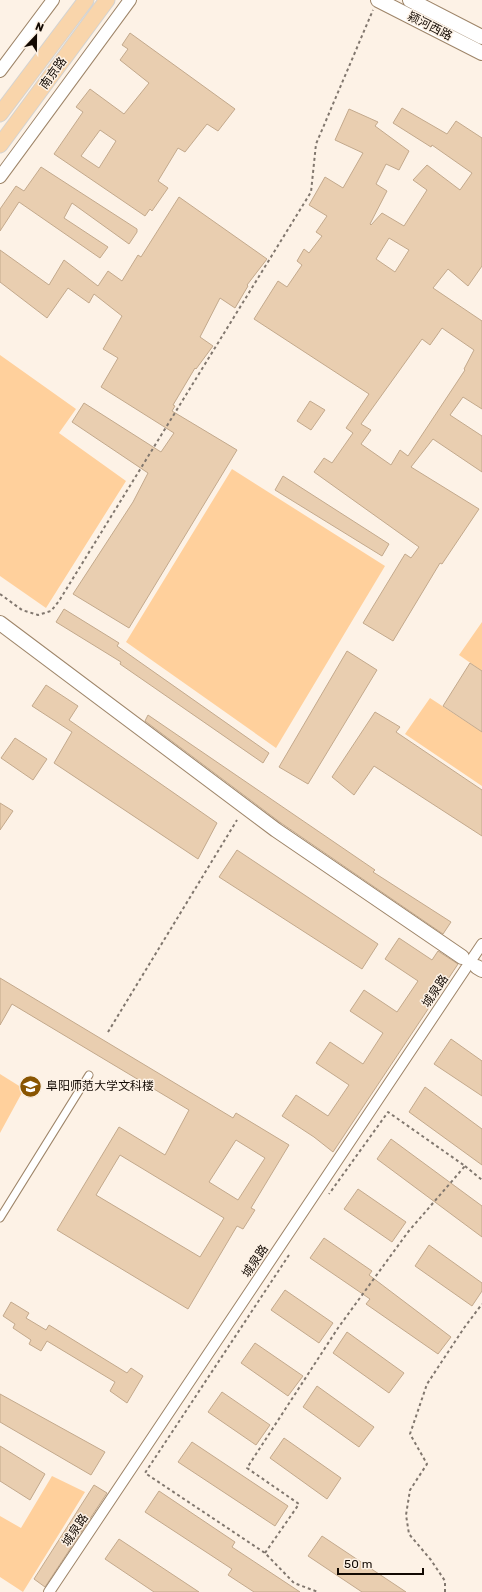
<svg xmlns="http://www.w3.org/2000/svg" width="482" height="1592" viewBox="0 0 482 1592" font-family="Rubik,'Noto Sans SC',sans-serif">
  <style>
    .green { fill: #ffd09c }
    .building { fill: #e9ceb0; stroke: #c3a98c; fill-rule: evenodd }
    .lines { fill: none; stroke-linecap: round; stroke-linejoin: round }
    .pedestrian-casing { stroke: #9e8569; stroke-width: 9 }
    .minor-casing { stroke: #9e8569; stroke-width: 12 }
    .tertiary-casing { stroke: #9e8569; stroke-width: 14 }
    .secondary-casing { stroke: #9e8569; stroke-width: 16 }
    .primary-casing { stroke: #d4d3d1; stroke-width: 17 }
    .path { stroke: #81776e; stroke-width: 2; stroke-dasharray: 3 3; stroke-linecap: butt }
    .pedestrian { stroke: #fff; stroke-width: 7 }
    .minor { stroke: #fff; stroke-width: 10 }
    .tertiary { stroke: #fff; stroke-width: 12 }
    .secondary { stroke: #fff; stroke-width: 14 }
    .primary { stroke: #f9d5ab; stroke-width: 15 }
    .labels { text-anchor: middle; dominant-baseline: central; stroke-width: 3; stroke-linejoin: round; paint-order: stroke }
    .street-label { font-size: 12px; fill: #120902; stroke: #fdf2e6 }
    .poi-label { font-size: 12px; fill: #120902; stroke: #fdf2e6; text-anchor: start }
  </style>
  <rect width="100%" height="100%" fill="#fdf2e6"/>
  <!-- green -->
  <path class="green" d="M 0,355 L 76,409 L 59,433 L 126,481 L 46,608 L 0,576 Z
    M 232,469 L 385,566 L 276,748 L 126,642 Z
    M 482,622 L 482,671 L 459,655 Z
    M 430,698 L 482,732 L 482,786 L 405,734 Z
    M 0,1074 L 24,1089 L 0,1133 Z
    M 52,1476 L 85,1492 L 23,1592 L 0,1577 L 0,1516 L 21,1528 Z"/>
  <!-- building -->
  <path class="building" d="M 130,33 L 235,109 L 218,131 L 207,124 L 185,152 L 178,148 L 158,181 L 168,188 L 152,211 L 150,209 L 145,216 L 54,154 L 83,112 L 76,107 L 90,89 L 124,114 L 149,83 L 120,60 L 128,49 L 122,45 ZM 100,130 L 116,141 L 99,168 L 81,156 Z
    M 402,108 L 447,134 L 456,121 L 482,138 L 482,266 L 468,286 L 448,269 L 433,288 L 482,321 L 482,409 L 463,397 L 450,415 L 482,436 L 482,472 L 433,439 L 411,467 L 479,509 L 442,564 L 440,563 L 393,641 L 363,623 L 405,554 L 411,558 L 419,547 L 314,472 L 324,458 L 332,463 L 353,433 L 346,428 L 369,394 L 254,319 L 278,281 L 287,287 L 302,265 L 297,261 L 304,249 L 309,253 L 322,236 L 316,232 L 327,216 L 309,205 L 325,177 L 343,188 L 363,153 L 335,140 L 349,109 L 378,122 L 375,126 L 409,151 L 399,170 L 386,164 L 376,184 L 387,191 L 370,224 L 371,225 L 382,213 L 404,226 L 427,190 L 413,180 L 427,165 L 460,190 L 472,173 L 432,145 L 431,147 L 393,123 ZM 389,238 L 409,250 L 395,272 L 376,259 ZM 442,328 L 474,350 L 464,369 L 465,370 L 408,456 L 400,450 L 391,465 L 361,444 L 371,430 L 361,424 L 422,339 L 430,345 Z
    M 41,167 L 137,229 L 137,232 L 129,244 L 72,203 L 64,218 L 108,247 L 100,258 L 19,202 L 0,231 L 0,209 L 16,186 L 24,191 Z
    M 179,197 L 267,259 L 247,285 L 248,286 L 235,308 L 220,298 L 200,337 L 213,346 L 196,369 L 195,368 L 173,405 L 175,406 L 172,411 L 237,450 L 129,628 L 73,594 L 133,502 L 148,473 L 72,422 L 84,403 L 161,452 L 174,433 L 101,387 L 118,358 L 103,349 L 122,316 L 94,294 L 89,303 L 68,288 L 47,318 L 0,282 L 0,250 L 49,285 L 64,260 L 98,286 L 108,271 L 122,281 L 138,255 L 141,257 Z
    M 310,401 L 325,410 L 311,430 L 297,421 Z
    M 283,476 L 389,544 L 382,556 L 275,490 Z
    M 64,609 L 119,643 L 117,646 L 269,753 L 263,763 L 120,664 L 121,662 L 56,622 Z
    M 347,651 L 377,670 L 308,784 L 279,767 Z
    M 470,663 L 482,671 L 482,732 L 443,706 Z
    M 46,685 L 78,706 L 69,720 L 217,823 L 198,859 L 54,763 L 72,732 L 32,706 Z
    M 375,712 L 400,727 L 396,732 L 482,790 L 482,836 L 374,766 L 354,795 L 332,777 Z
    M 148,715 L 375,870 L 373,872 L 451,922 L 443,934 L 281,823 L 145,721 Z
    M 15,738 L 47,759 L 33,780 L 1,758 Z
    M 0,803 L 13,811 L 0,830 Z
    M 237,850 L 378,944 L 362,969 L 219,877 Z
    M 399,938 L 432,960 L 438,951 L 458,964 L 333,1152 L 314,1137 L 282,1116 L 296,1095 L 328,1116 L 349,1085 L 316,1063 L 330,1042 L 363,1064 L 383,1033 L 350,1011 L 364,990 L 397,1012 L 418,981 L 385,959 Z
    M 0,978 L 233,1118 L 236,1113 L 289,1145 L 251,1208 L 255,1210 L 243,1229 L 237,1226 L 188,1309 L 57,1230 L 119,1127 L 165,1155 L 189,1110 L 12,1004 L 0,1025 ZM 236,1140 L 265,1158 L 238,1200 L 209,1182 ZM 120,1155 L 224,1218 L 200,1257 L 96,1195 Z
    M 451,1039 L 482,1061 L 482,1096 L 434,1064 Z
    M 425,1087 L 482,1129 L 482,1165 L 409,1112 Z
    M 391,1139 L 482,1206 L 482,1237 L 377,1159 Z
    M 358,1189 L 406,1222 L 392,1242 L 344,1209 Z
    M 324,1238 L 372,1271 L 369,1275 L 451,1337 L 438,1354 L 366,1304 L 370,1299 L 310,1258 Z
    M 429,1245 L 482,1283 L 482,1291 L 472,1306 L 415,1266 Z
    M 285,1290 L 333,1323 L 319,1343 L 271,1310 Z
    M 11,1302 L 29,1313 L 26,1318 L 46,1330 L 49,1325 L 127,1373 L 131,1368 L 143,1376 L 127,1403 L 110,1391 L 115,1382 L 47,1341 L 41,1351 L 29,1344 L 31,1340 L 13,1328 L 15,1324 L 3,1316 Z
    M 347,1332 L 404,1373 L 389,1393 L 333,1353 Z
    M 255,1343 L 303,1376 L 288,1396 L 241,1363 Z
    M 317,1386 L 374,1427 L 359,1447 L 303,1407 Z
    M 222,1392 L 270,1425 L 256,1445 L 208,1412 Z
    M 0,1394 L 105,1452 L 91,1475 L 0,1422 Z
    M 284,1438 L 341,1478 L 327,1499 L 270,1458 Z
    M 192,1442 L 288,1506 L 275,1526 L 178,1462 Z
    M 0,1446 L 45,1474 L 30,1500 L 0,1481 Z
    M 94,1485 L 107,1493 L 45,1587 L 34,1579 Z
    M 159,1491 L 235,1542 L 232,1547 L 300,1592 L 254,1592 L 228,1575 L 232,1569 L 145,1512 Z
    M 322,1536 L 406,1592 L 362,1592 L 308,1556 Z
    M 119,1539 L 199,1592 L 154,1592 L 105,1559 Z"/>
  <g class="lines">
    <defs>
      <path id="pedestrian" d="M 0,1218 L 89,1075"/>
      <path id="minor" d="M 49,1592 L 482,944"/>
      <path id="tertiary" d="M 0,71 L 53,0
        M 0,177 L 130,0"/>
      <path id="secondary" d="M 378,0 L 482,53
        M 410,0 L 482,37
        M 0,623 L 276,830 L 462,957
        M 477,967 L 482,970"/>
      <path id="primary" d="M 0,114 L 86,0
        M 0,145 L 107,0"/>
    </defs>
    <!-- pedestrian casing -->
    <use href="#pedestrian" class="pedestrian-casing"/>
    <!-- minor casing -->
    <use href="#minor" class="minor-casing"/>
    <!-- tertiary casing -->
    <use href="#tertiary" class="tertiary-casing"/>
    <!-- secondary casing -->
    <use href="#secondary" class="secondary-casing"/>
    <!-- primary casing -->
    <use href="#primary" class="primary-casing"/>
    <!-- path -->
    <path class="path" d="M 0,594 L 22,610 L 38,615 L 51,611 L 59,601 L 311,192 L 316,144 L 373,10
      M 108,1032 L 237,820
      M 465,1166 L 482,1180
      M 289,1255 L 145,1473 L 265,1553 L 294,1583 L 318,1592
      M 265,1553 L 299,1504 L 247,1468 L 338,1328 L 408,1232 L 465,1166 L 388,1112 L 329,1194
      M 445,1592 L 445,1581 L 431,1560 L 409,1534 L 406,1515 L 410,1490 L 427,1464 L 410,1434 L 427,1384 L 464,1328 L 482,1304"/>
    <!-- pedestrian -->
    <use href="#pedestrian" class="pedestrian"/>
    <!-- minor -->
    <use href="#minor" class="minor"/>
    <!-- tertiary -->
    <use href="#tertiary" class="tertiary"/>
    <!-- secondary -->
    <use href="#secondary" class="secondary"/>
    <!-- primary -->
    <use href="#primary" class="primary"/>
  </g>
  <!-- icons -->
  <defs>
    <symbol id="university-disc" viewBox="-11 -11 22 22"><circle r="9.5" fill="#895501" stroke="#fdf2e6"/><path d="M0-5L7-2L0 1L-7-2ZM-4 1L0 2.5L4 1V4Q0 6-4 4Z" fill="#fff"/></symbol>
  </defs>
  <g fill-rule="evenodd">
    <use href="#university-disc" x="18" y="1074" width="25" height="25"/>
  </g>
  <g class="labels">
    <!-- street labels -->
    <g class="street-label">
      <text transform="translate(430 26) rotate(27)">颍河西路</text>
      <text transform="translate(53 73) rotate(-54)">南京路</text>
      <text transform="translate(435 991) rotate(-56)">城泉路</text>
      <text transform="translate(255 1261) rotate(-56)">城泉路</text>
      <text transform="translate(75 1530) rotate(-56)">城泉路</text>
    </g>
    <!-- poi labels -->
    <g class="poi-label">
      <text x="46" y="1086">阜阳师范大学文科楼</text>
    </g>
  </g>
  <!-- north arrow -->
  <g transform="translate(36 36) rotate(22)" stroke="#fdf2e6" stroke-width="3" paint-order="stroke">
  <path d="M0-3L7 15L0 10L-7 15Z" fill="#120902"/>
  <text y="-6" font-size="11" font-weight="bold" text-anchor="middle" fill="#120902">N</text>
  </g>
  <!-- scale -->
  <path d="M338 1568v6h85v-6" fill="none" stroke="#120902" stroke-width="2"/>
  <text x="344" y="1568" font-size="12" fill="#120902" stroke="#fdf2e6" stroke-width="3" paint-order="stroke">50 m</text>
</svg>
